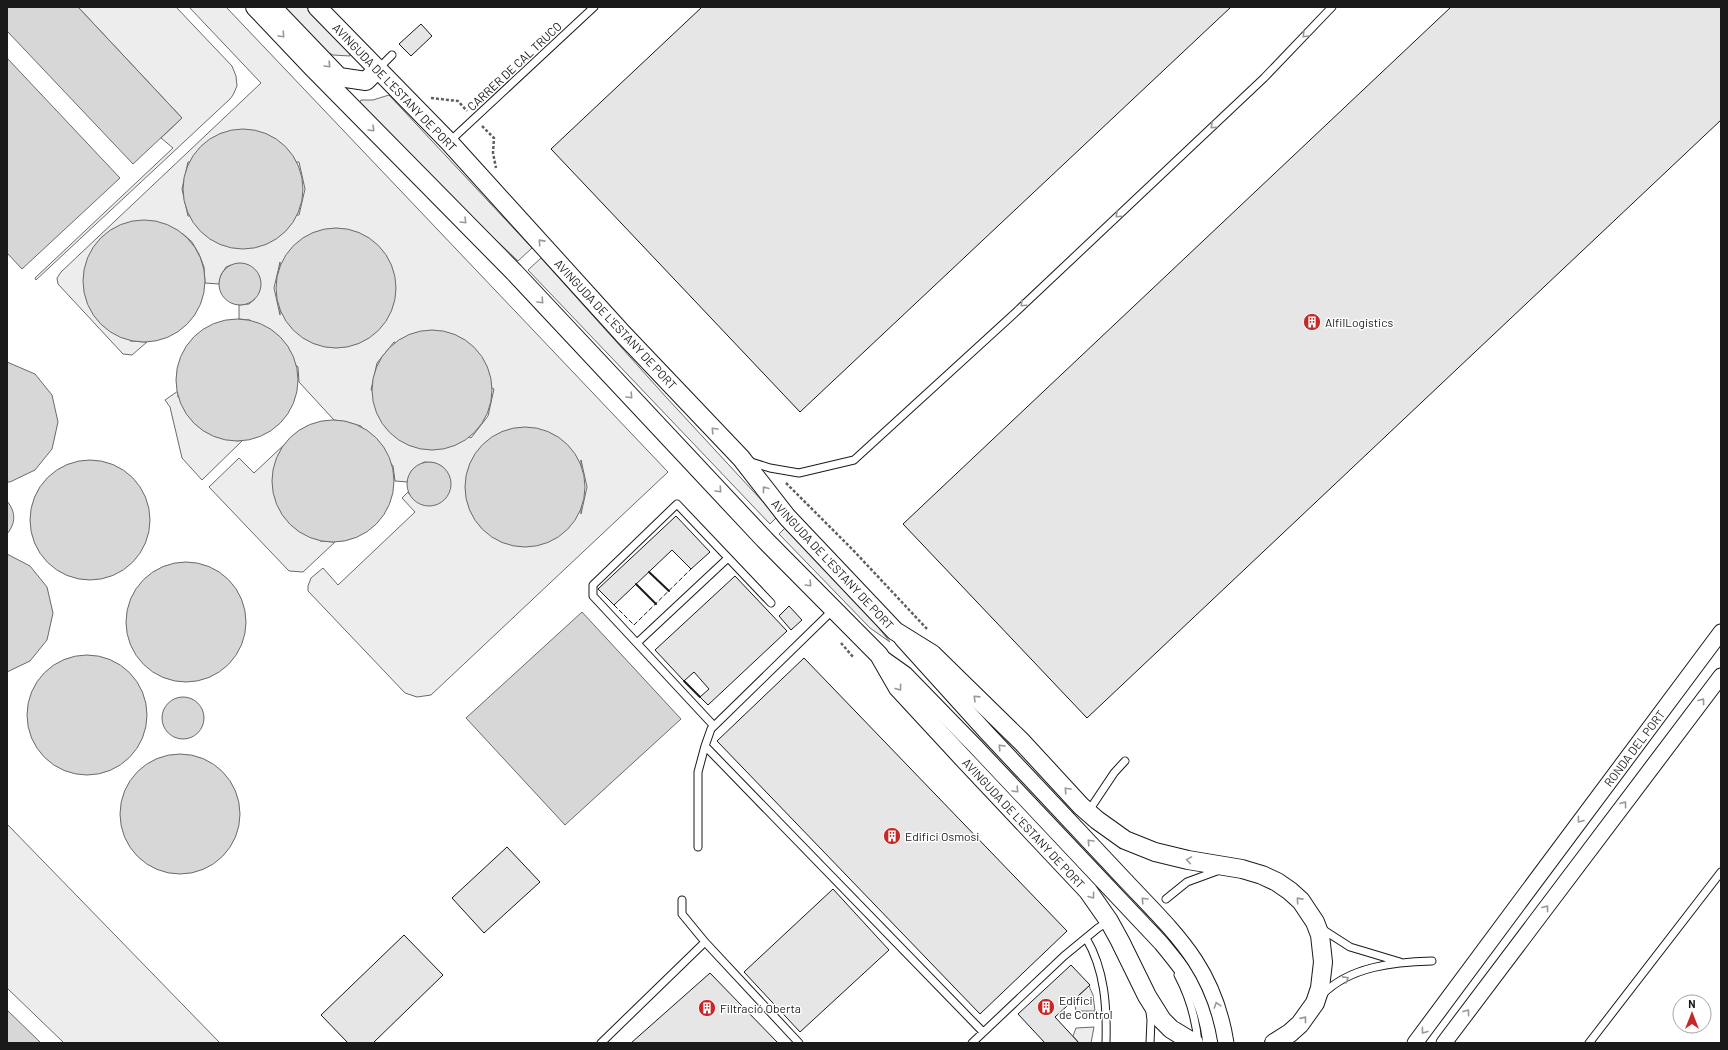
<svg xmlns="http://www.w3.org/2000/svg" width="1728" height="1050" viewBox="0 0 1728 1050" font-family="Barlow,sans-serif">
  <style>
    .built { fill: #ededed; stroke: #6a6a6a; fill-rule: evenodd }
    .water { fill: #d7d7d7; stroke: #6a6a6a }
    .building { fill: #e6e6e6; stroke: #1a1a1a }
    .lines { fill: none; stroke-linecap: round; stroke-linejoin: round }
    .service-casing { stroke: #1a1a1a; stroke-width: 9 }
    .minor-casing { stroke: #1a1a1a; stroke-width: 17 }
    .tertiary-casing { stroke: #1a1a1a; stroke-width: 20 }
    .path { stroke: #5f5f5f; stroke-width: 2.5; stroke-dasharray: 3 2; stroke-linecap: butt }
    .service { stroke: #fff; stroke-width: 7 }
    .minor { stroke: #fff; stroke-width: 15 }
    .tertiary { stroke: #fff; stroke-width: 18 }
    .minor-bridge-casing { stroke: #1a1a1a; stroke-width: 17; stroke-linecap: butt }
    .minor-bridge { stroke: #fff; stroke-width: 15 }
    .fence { stroke: #1a1a1a; stroke-width: 1; stroke-dasharray: 5 2; stroke-linecap: butt }
    .wall { stroke: #1a1a1a; stroke-width: 2 }
    .oneway { stroke: #989898 }
    .labels { text-anchor: middle; dominant-baseline: central; stroke-width: 3; stroke-linejoin: round; paint-order: stroke }
    .street-label { font-size: 12px; fill: #1a1a1a; stroke: #fff }
    .poi-label { font-size: 12px; fill: #1a1a1a; stroke: #fff; text-anchor: start }
  </style>
  <rect width="100%" height="100%" fill="#fff"/>
  <!-- built -->
  <path class="built" d="M 78,7 L 176,7 L 232,66 L 236,76 L 237,86 L 233,95 L 230,99 L 36,280 L 35,278 L 173,148 L 161,138 L 182,118 Z
    M 189,7 L 226,7 L 668,472 L 431,695 L 417,697 L 405,693 L 308,591 L 308,586 L 311,578 L 323,568 L 338,585 L 415,512 L 402,498 L 408,492 L 409,494 L 443,467 L 434,463 L 424,462 L 412,470 L 407,482 L 395,481 L 393,466 L 361,426 L 347,422 L 334,420 L 299,382 L 298,367 L 250,320 L 239,319 L 239,305 L 249,304 L 255,299 L 231,265 L 226,267 L 221,275 L 219,284 L 205,283 L 204,267 L 199,254 L 192,242 L 182,233 L 130,341 L 147,342 L 132,355 L 123,354 L 58,284 L 57,278 L 61,272 L 261,83 ZM 188,162 L 299,162 L 305,189 L 299,215 L 188,216 L 182,189 ZM 280,262 L 280,315 L 274,288 ZM 394,342 L 494,389 L 488,416 L 471,438 L 371,390 L 377,363 ZM 581,460 L 587,487 L 581,514 Z
    M 279,7 L 306,7 L 350,54 L 350,56 L 333,55 L 321,49 Z
    M 389,95 L 532,248 L 518,261 L 433,180 L 359,103 L 361,100 L 373,100 Z
    M 541,258 L 666,397 L 777,517 L 770,524 L 528,270 Z
    M 178,391 L 178,397 L 237,441 L 243,440 L 202,480 L 182,458 L 170,407 L 165,400 Z
    M 286,443 L 278,455 L 320,541 L 335,542 L 303,572 L 289,571 L 209,487 L 239,458 L 254,473 Z
    M 786,527 L 875,623 L 890,642 L 870,628 L 779,534 Z
    M 7,824 L 220,1043 L 64,1043 L 7,988 Z
    M 1089,986 L 1093,995 L 1095,1011 L 1076,1011 L 1074,1000 Z
    M 1094,1027 L 1091,1043 L 1079,1043 L 1073,1036 L 1076,1028 Z"/>
  <!-- water -->
  <path class="water" d="M 7,7 L 78,7 L 182,118 L 133,164 L 7,31 Z
    M 7,58 L 120,178 L 22,269 L 7,253 Z
    M183 189a60 60 0 1 1 120 0a60 60 0 1 1-120 0Z
    M83 281a61 61 0 1 1 122 0a61 61 0 1 1-122 0Z
    M276 288a60 60 0 1 1 120 0a60 60 0 1 1-120 0Z
    M219 284a21 21 0 1 1 42 0a21 21 0 1 1-42 0Z
    M176 380a61 61 0 1 1 122 0a61 61 0 1 1-122 0Z
    M372 390a60 60 0 1 1 120 0a60 60 0 1 1-120 0Z
    M 7,362 L 35,374 L 52,395 L 58,422 L 52,449 L 35,470 L 10,482 L 7,482 Z
    M272 481a61 61 0 1 1 122 0a61 61 0 1 1-122 0Z
    M465 487a60 60 0 1 1 120 0a60 60 0 1 1-120 0Z
    M30 520a60 60 0 1 1 120 0a60 60 0 1 1-120 0Z
    M407 484a22 22 0 1 1 44 0a22 22 0 1 1-44 0Z
    M 7,501 C 16,512 16,523 7,534 Z
    M 7,554 L 30,566 L 47,587 L 53,613 L 47,640 L 30,661 L 7,672 Z
    M126 622a60 60 0 1 1 120 0a60 60 0 1 1-120 0Z
    M 582,612 L 681,719 L 565,825 L 466,718 Z
    M27 715a60 60 0 1 1 120 0a60 60 0 1 1-120 0Z
    M162 718a21 21 0 1 1 42 0a21 21 0 1 1-42 0Z
    M120 814a60 60 0 1 1 120 0a60 60 0 1 1-120 0Z
    M 7,1010 L 41,1043 L 7,1043 Z"/>
  <!-- building -->
  <path class="building" d="M 702,7 L 1231,7 L 800,412 L 551,149 Z
    M 1451,7 L 1721,7 L 1721,120 L 1087,718 L 903,524 Z
    M 421,24 L 432,36 L 411,56 L 399,44 Z
    M 676,516 L 710,552 L 691,569 L 672,550 L 614,605 L 598,589 Z
    M 735,576 L 787,631 L 708,705 L 700,697 L 709,689 L 694,672 L 684,681 L 655,650 Z
    M 789,606 L 802,620 L 791,630 L 779,616 Z
    M 804,658 L 1067,931 L 980,1014 L 717,741 Z
    M 507,847 L 540,882 L 484,933 L 452,898 Z
    M 833,889 L 889,950 L 800,1032 L 744,972 Z
    M 404,935 L 443,975 L 373,1043 L 348,1043 L 321,1015 Z
    M 1071,965 L 1090,985 L 1055,1017 L 1079,1043 L 1045,1043 L 1018,1014 Z
    M 710,973 L 778,1043 L 631,1043 Z"/>
  <g class="lines">
    <defs>
      <path id="service" d="M 378,69 L 392,55
        M 449,142 L 594,7
        M 748,461 L 770,468 L 799,473 L 854,460 L 1016,312 L 1264,78 L 1332,7
        M 834,609 L 711,729 L 705,746 L 983,1032
        M 637,643 L 728,558
        M 714,726 L 593,596 L 593,585 L 677,504 L 771,603
        M 1088,812 L 1114,773 L 1125,761
        M 698,847 L 698,772 L 705,746
        M 1166,899 L 1187,882 L 1217,871
        M 682,900 L 682,914 L 705,942
        M 1322,929 L 1350,947 L 1400,962
        M 1086,938 C 1105,970 1107,1007 1106,1043
        M 1178,975 C 1189,996 1196,1019 1198,1043
        M 1322,995 C 1350,966 1395,962 1432,961
        M 601,1043 L 705,942 L 799,1043
        M 972,1043 L 1064,956 L 1098,928 L 1109,921
        M 1150,1043 L 1151,1020 L 1150,1012
        M 1589,1043 L 1721,872"/>
      <path id="minor" d="M 902,639 L 987,733 L 1126,881
        M 881,657 L 905,674 L 976,747 L 1161,943 C 1190,978 1205,996 1211,1043
        M 1415,1043 C 1517,906 1618,769 1721,632
        M 1444,1043 L 1721,676"/>
      <path id="tertiary" d="M 255,7 L 312,67 L 514,272 L 765,540 L 879,655 L 898,688 L 960,755 L 1088,891 L 1109,921 L 1120,941 L 1147,996 L 1162,1020 L 1171,1029 L 1194,1043
        M 272,7 L 339,77 L 366,81 L 378,69
        M 317,7 L 449,142 L 623,334 L 741,458 L 787,517 L 895,631 L 932,654 L 1022,742 L 1081,806 L 1097,820 L 1125,840 L 1155,852 L 1188,860 L 1242,869 L 1262,875 L 1277,882 L 1290,891 L 1301,901 L 1315,922 L 1320,935 L 1323,962 L 1320,988 L 1315,1003 L 1300,1024 L 1290,1033 L 1274,1043"/>
    </defs>
    <!-- service casing -->
    <use href="#service" class="service-casing"/>
    <!-- minor casing -->
    <use href="#minor" class="minor-casing"/>
    <!-- tertiary casing -->
    <use href="#tertiary" class="tertiary-casing"/>
    <!-- path -->
    <path class="path" d="M 431,98 L 458,101 L 467,111
      M 482,126 L 494,138 L 493,153 L 496,168
      M 786,483 L 853,550 L 928,630
      M 841,643 L 854,658"/>
    <!-- service -->
    <use href="#service" class="service"/>
    <!-- minor -->
    <use href="#minor" class="minor"/>
    <!-- tertiary -->
    <use href="#tertiary" class="tertiary"/>
    <defs>
      <path id="minor-bridge" d="M 1126,881 C 1176,934 1214,967 1226,1043"/>
    </defs>
    <!-- minor-bridge casing -->
    <use href="#minor-bridge" class="minor-bridge-casing"/>
    <!-- minor-bridge -->
    <use href="#minor-bridge" class="minor-bridge"/>
    <!-- fence -->
    <path class="fence" d="M 614,605 L 634,625 L 691,569"/>
    <!-- wall -->
    <path class="wall" d="M 649,572 L 669,591
      M 636,584 L 656,604
      M 684,681 L 700,697"/>
  </g>
  <!-- one-way arrows -->
  <defs><path id="oneway-chevron" d="M-2-3.5L2.5 0L-2 3.5" fill="none" stroke-width="1.6" stroke-linecap="round" stroke-linejoin="round"/></defs>
  <g class="oneway">
    <use href="#oneway-chevron" transform="translate(282 35) rotate(47)"/>
    <use href="#oneway-chevron" transform="translate(1305 35) rotate(134)"/>
    <use href="#oneway-chevron" transform="translate(328 65) rotate(46)"/>
    <use href="#oneway-chevron" transform="translate(1213 126) rotate(137)"/>
    <use href="#oneway-chevron" transform="translate(372 129) rotate(45)"/>
    <use href="#oneway-chevron" transform="translate(1118 215) rotate(137)"/>
    <use href="#oneway-chevron" transform="translate(464 221) rotate(45)"/>
    <use href="#oneway-chevron" transform="translate(541 242) rotate(-132)"/>
    <use href="#oneway-chevron" transform="translate(541 301) rotate(47)"/>
    <use href="#oneway-chevron" transform="translate(1023 304) rotate(137)"/>
    <use href="#oneway-chevron" transform="translate(630 396) rotate(47)"/>
    <use href="#oneway-chevron" transform="translate(714 430) rotate(-133)"/>
    <use href="#oneway-chevron" transform="translate(765 489) rotate(-128)"/>
    <use href="#oneway-chevron" transform="translate(719 490) rotate(47)"/>
    <use href="#oneway-chevron" transform="translate(809 584) rotate(45)"/>
    <use href="#oneway-chevron" transform="translate(899 688) rotate(53)"/>
    <use href="#oneway-chevron" transform="translate(976 698) rotate(-136)"/>
    <use href="#oneway-chevron" transform="translate(1702 701) rotate(-53)"/>
    <use href="#oneway-chevron" transform="translate(1001 747) rotate(-133)"/>
    <use href="#oneway-chevron" transform="translate(1016 790) rotate(47)"/>
    <use href="#oneway-chevron" transform="translate(1067 790) rotate(-133)"/>
    <use href="#oneway-chevron" transform="translate(1624 804) rotate(-53)"/>
    <use href="#oneway-chevron" transform="translate(1580 820) rotate(127)"/>
    <use href="#oneway-chevron" transform="translate(1090 842) rotate(-133)"/>
    <use href="#oneway-chevron" transform="translate(1189 860) rotate(-171)"/>
    <use href="#oneway-chevron" transform="translate(1092 896) rotate(53)"/>
    <use href="#oneway-chevron" transform="translate(1144 900) rotate(-133)"/>
    <use href="#oneway-chevron" transform="translate(1299 900) rotate(-132)"/>
    <use href="#oneway-chevron" transform="translate(1546 908) rotate(-53)"/>
    <use href="#oneway-chevron" transform="translate(1346 979) rotate(-29)"/>
    <use href="#oneway-chevron" transform="translate(1217 1005) rotate(-108)"/>
    <use href="#oneway-chevron" transform="translate(1467 1012) rotate(-53)"/>
    <use href="#oneway-chevron" transform="translate(1304 1019) rotate(-51)"/>
    <use href="#oneway-chevron" transform="translate(1424 1031) rotate(127)"/>
  </g>
  <!-- icons -->
  <defs>
    <symbol id="building-disc" viewBox="-11 -11 22 22"><circle r="9.5" fill="#c62828" stroke="#fff"/><path d="M-4-6H4V6H1V3H-1V6H-4ZM-2.5-4.3h1.7v1.8h-1.7ZM.8-4.3h1.7v1.8H.8ZM-2.5-1h1.7V.8h-1.7ZM.8-1h1.7V.8H.8Z" fill="#fff"/></symbol>
  </defs>
  <g fill-rule="evenodd">
    <use href="#building-disc" x="1302" y="312" width="20" height="20"/>
    <use href="#building-disc" x="882" y="826" width="20" height="20"/>
    <use href="#building-disc" x="1036" y="997" width="20" height="20"/>
    <use href="#building-disc" x="697" y="998" width="20" height="20"/>
  </g>
  <g class="labels">
    <!-- street labels -->
    <g class="street-label">
      <text transform="translate(514 66) rotate(-43)">CARRER DE CAL TRUCO</text>
      <text transform="translate(395 87) rotate(46)">AVINGUDA DE L'ESTANY DE PORT</text>
      <text transform="translate(616 324) rotate(47)">AVINGUDA DE L'ESTANY DE PORT</text>
      <text transform="translate(833 564) rotate(47)">AVINGUDA DE L'ESTANY DE PORT</text>
      <text transform="translate(1634 748) rotate(-53)">RONDA DEL PORT</text>
      <text transform="translate(1024 823) rotate(47)">AVINGUDA DE L'ESTANY DE PORT</text>
    </g>
    <!-- poi labels -->
    <g class="poi-label">
      <text x="1325" y="322">AlfilLogistics</text>
      <text x="905" y="836">Edifici Osmosi</text>
      <text x="1059" y="1000">Edifici<tspan x="1059" dy="14">de Control</tspan></text>
      <text x="720" y="1008">Filtració Oberta</text>
    </g>
  </g>
  <!-- border -->
  <rect width="1728" height="1050" fill="none" stroke="#1a1a1a" stroke-width="16"/>
  <!-- north arrow -->
  <g transform="translate(1692 1014)"><circle r="19" fill="#ffffff" stroke="#a3a3a3"/>
  <path d="M0-3L7 15L0 10L-7 15Z" fill="#c62828"/>
  <text y="-6" font-size="11" font-weight="bold" text-anchor="middle" fill="#1a1a1a">N</text>
  </g>
</svg>
